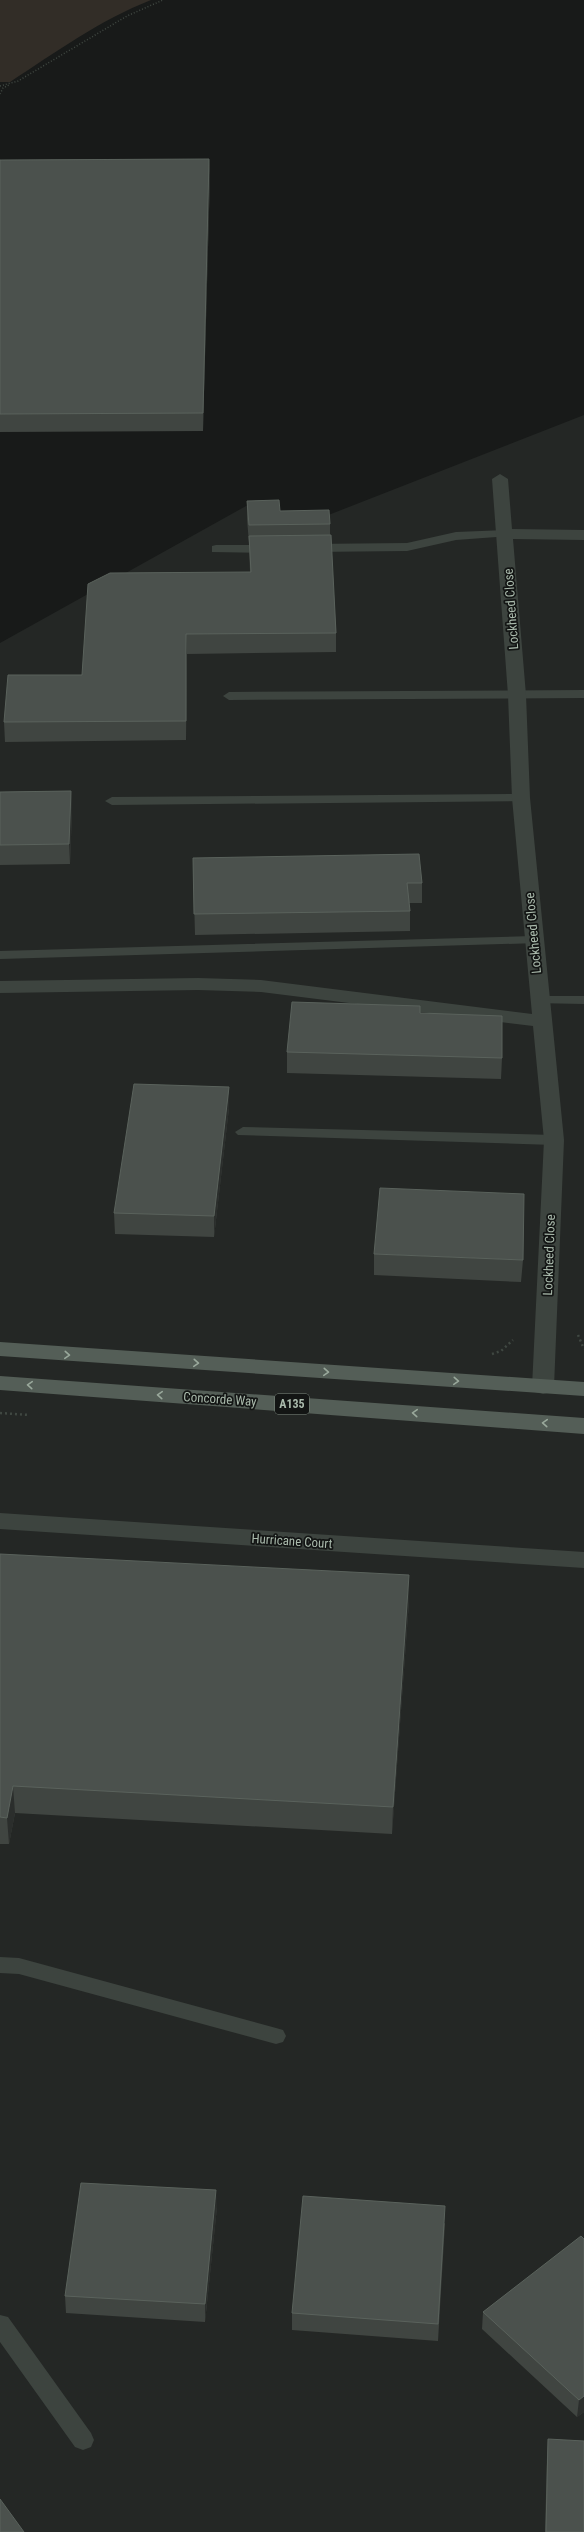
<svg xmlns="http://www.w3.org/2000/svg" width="584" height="2532" viewBox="0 0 584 2532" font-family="'Roboto Condensed',sans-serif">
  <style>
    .built { fill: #242725 }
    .green { fill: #322d27 }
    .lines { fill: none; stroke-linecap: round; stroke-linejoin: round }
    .path-far1 { stroke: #404842; stroke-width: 1.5; stroke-dasharray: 1 2; stroke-linecap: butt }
    .path { stroke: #404842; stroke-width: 2.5; stroke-dasharray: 2 3; stroke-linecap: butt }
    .service { fill: #3d443f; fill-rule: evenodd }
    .minor { fill: #3d443f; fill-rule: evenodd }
    .primary { fill: #545e57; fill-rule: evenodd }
    .wall { fill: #404541 }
    .shaded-wall { fill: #2b2e2c }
    .building { fill: #4b514d; stroke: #5a625c }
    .oneway { stroke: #99a89b }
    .labels { text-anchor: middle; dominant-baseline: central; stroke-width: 3.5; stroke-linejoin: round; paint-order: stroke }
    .shield { fill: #131514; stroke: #7d887e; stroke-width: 1 }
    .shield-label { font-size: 12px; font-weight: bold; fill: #aabaac }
    .street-label { font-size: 13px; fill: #aabaac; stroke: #131514 }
  </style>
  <rect width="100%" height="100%" fill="#181a19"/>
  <!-- built -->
  <path class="built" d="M 584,415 L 584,2532 L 0,2532 L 0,643 L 255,501 L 308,523 Z"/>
  <!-- green -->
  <path class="green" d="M 0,0 L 151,0 C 100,20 56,52 10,82 L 0,82 Z"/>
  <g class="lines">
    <!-- path-far1 -->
    <path class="path-far1" d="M 0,86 L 18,81 L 127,16 L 163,0
      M 0,94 L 3,88 L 9,85"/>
    <!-- path -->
    <path class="path" d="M 578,1335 L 584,1349
      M 492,1354 L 501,1351 L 513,1340
      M 0,1413 L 29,1415"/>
    <!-- service -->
    <path class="service" d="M 506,530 L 510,532 L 510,536 L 456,540 L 407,551 L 311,552 L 305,548 L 311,544 L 407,543 L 456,532 Z
      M 216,545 L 271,545 L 277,549 L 271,553 L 212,552 L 212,546 Z
      M 584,690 L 584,698 L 229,700 L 223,696 L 229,692 Z
      M 521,794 L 526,795 L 528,798 L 526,801 L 112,805 L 105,801 L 112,797 Z
      M 533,936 L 538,937 L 540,940 L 538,943 L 0,959 L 0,951 Z
      M 539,996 L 584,996 L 584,1004 L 534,1003 L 532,1000 Z
      M 243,1127 L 554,1135 L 562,1140 L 554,1145 L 238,1135 L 235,1132 Z
      M 0,1957 L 19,1958 L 276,2028 L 283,2030 L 286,2036 L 283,2042 L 276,2044 L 19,1974 L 0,1973 Z
      M 0,2315 L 8,2317 L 91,2433 L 94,2440 L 91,2447 L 83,2450 L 75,2447 L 0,2342 Z"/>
    <!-- minor -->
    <path class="minor" d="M 500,474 L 508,479 L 512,529 L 584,530 L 584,540 L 513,539 L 526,695 L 530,798 L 564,1140 L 554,1387 L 551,1392 L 543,1394 L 535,1392 L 532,1387 L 544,1140 L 533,1026 L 261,992 L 198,990 L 0,993 L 0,981 L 198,978 L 261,980 L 532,1014 L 512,798 L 508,695 L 492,479 Z
      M 0,1513 L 584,1552 L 584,1568 L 0,1529 Z"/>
    <!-- primary -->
    <path class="primary" d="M 0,1342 L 584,1382 L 584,1396 L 0,1356 Z
      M 0,1376 L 584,1418 L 584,1434 L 0,1390 Z"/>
  </g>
  <!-- wall -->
  <path class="wall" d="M 209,159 L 210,175 L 203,431 L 0,432 L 0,160 Z
    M 247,501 L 280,511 L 330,524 L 330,535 L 336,633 L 336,652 L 187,654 L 186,740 L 5,742 L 4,722 L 250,572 L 249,543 L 247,519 Z
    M 71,791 L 72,811 L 70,864 L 0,865 L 0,792 Z
    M 193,858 L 422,883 L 422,903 L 409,903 L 410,911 L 410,931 L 195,935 Z
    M 420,1013 L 502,1058 L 501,1079 L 287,1073 L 287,1052 Z
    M 229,1087 L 229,1108 L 214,1237 L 115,1234 L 114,1213 Z
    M 374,1254 L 523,1260 L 521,1282 L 374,1275 Z
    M 0,1554 L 409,1601 L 392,1834 L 15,1813 L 9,1844 L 0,1844 Z
    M 217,2207 L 205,2322 L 66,2313 L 65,2296 Z
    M 445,2223 L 438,2341 L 292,2330 L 292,2313 Z
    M 584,2239 L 584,2412 L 577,2417 L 482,2329 L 483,2312 Z
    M 548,2439 L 584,2532 L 545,2532 L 547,2456 Z"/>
  <!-- shaded-wall -->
  <path class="shaded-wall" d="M 209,159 L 210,175 L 203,431 L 203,413 Z
    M 186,634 L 187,654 L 186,740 Z
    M 71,791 L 72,811 L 70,864 L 69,844 Z
    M 229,1087 L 229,1108 L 214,1237 L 214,1216 Z
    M 409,1575 L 409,1601 L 392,1834 L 393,1807 Z
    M 13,1786 L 15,1813 L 9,1844 L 7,1818 Z
    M 216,2190 L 217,2207 L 205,2322 L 205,2304 Z
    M 584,2396 L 584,2412 L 577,2417 L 579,2400 Z"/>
  <!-- building -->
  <path class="building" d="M 209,159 L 203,413 L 0,414 L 0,160 Z
    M 279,500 L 280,511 L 329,510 L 330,524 L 249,525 L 247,501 Z
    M 331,535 L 336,633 L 186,634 L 186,721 L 4,722 L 8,675 L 82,675 L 88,584 L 110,573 L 251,572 L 249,536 Z
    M 71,791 L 69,844 L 0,845 L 0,792 Z
    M 419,854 L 422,883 L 407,883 L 410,911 L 194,914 L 193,858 Z
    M 292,1002 L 420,1006 L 420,1013 L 502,1016 L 502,1058 L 287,1052 Z
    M 134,1084 L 229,1087 L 214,1216 L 114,1213 Z
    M 380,1188 L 524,1194 L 523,1260 L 374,1254 Z
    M 0,1554 L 409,1575 L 393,1807 L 13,1786 L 7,1818 L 0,1817 Z
    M 81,2183 L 216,2190 L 205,2304 L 65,2296 Z
    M 303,2196 L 445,2206 L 438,2324 L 292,2313 Z
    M 581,2236 L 584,2239 L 584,2396 L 579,2400 L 483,2312 Z
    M 548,2439 L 584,2441 L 584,2532 L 546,2532 Z
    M 0,2499 L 24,2532 L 0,2532 Z"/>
  <!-- one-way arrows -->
  <defs><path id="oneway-chevron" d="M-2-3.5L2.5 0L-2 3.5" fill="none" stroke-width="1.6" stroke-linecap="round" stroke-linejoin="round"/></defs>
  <g class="oneway">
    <use href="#oneway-chevron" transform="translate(67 1355) rotate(4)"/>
    <use href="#oneway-chevron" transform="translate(196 1363) rotate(4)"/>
    <use href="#oneway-chevron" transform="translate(326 1372) rotate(4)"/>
    <use href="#oneway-chevron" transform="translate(456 1381) rotate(4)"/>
    <use href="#oneway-chevron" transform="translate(30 1385) rotate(-176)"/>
    <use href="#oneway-chevron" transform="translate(160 1395) rotate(-176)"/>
    <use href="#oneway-chevron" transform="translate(415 1413) rotate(-176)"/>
    <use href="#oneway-chevron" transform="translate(545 1423) rotate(-176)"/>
  </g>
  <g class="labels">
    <!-- shield labels -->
    <rect class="shield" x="275" y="1394" width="34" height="20" rx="3"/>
    <g class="shield-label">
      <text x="292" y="1404">A135</text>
    </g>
    <!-- street labels -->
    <g class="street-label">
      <text transform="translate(511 609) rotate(-94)">Lockheed Close</text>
      <text transform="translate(533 933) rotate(-95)">Lockheed Close</text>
      <text transform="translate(549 1255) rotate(-88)">Lockheed Close</text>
      <text transform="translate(220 1399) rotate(4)">Concorde Way</text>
      <text transform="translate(292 1541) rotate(4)">Hurricane Court</text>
    </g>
  </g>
</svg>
